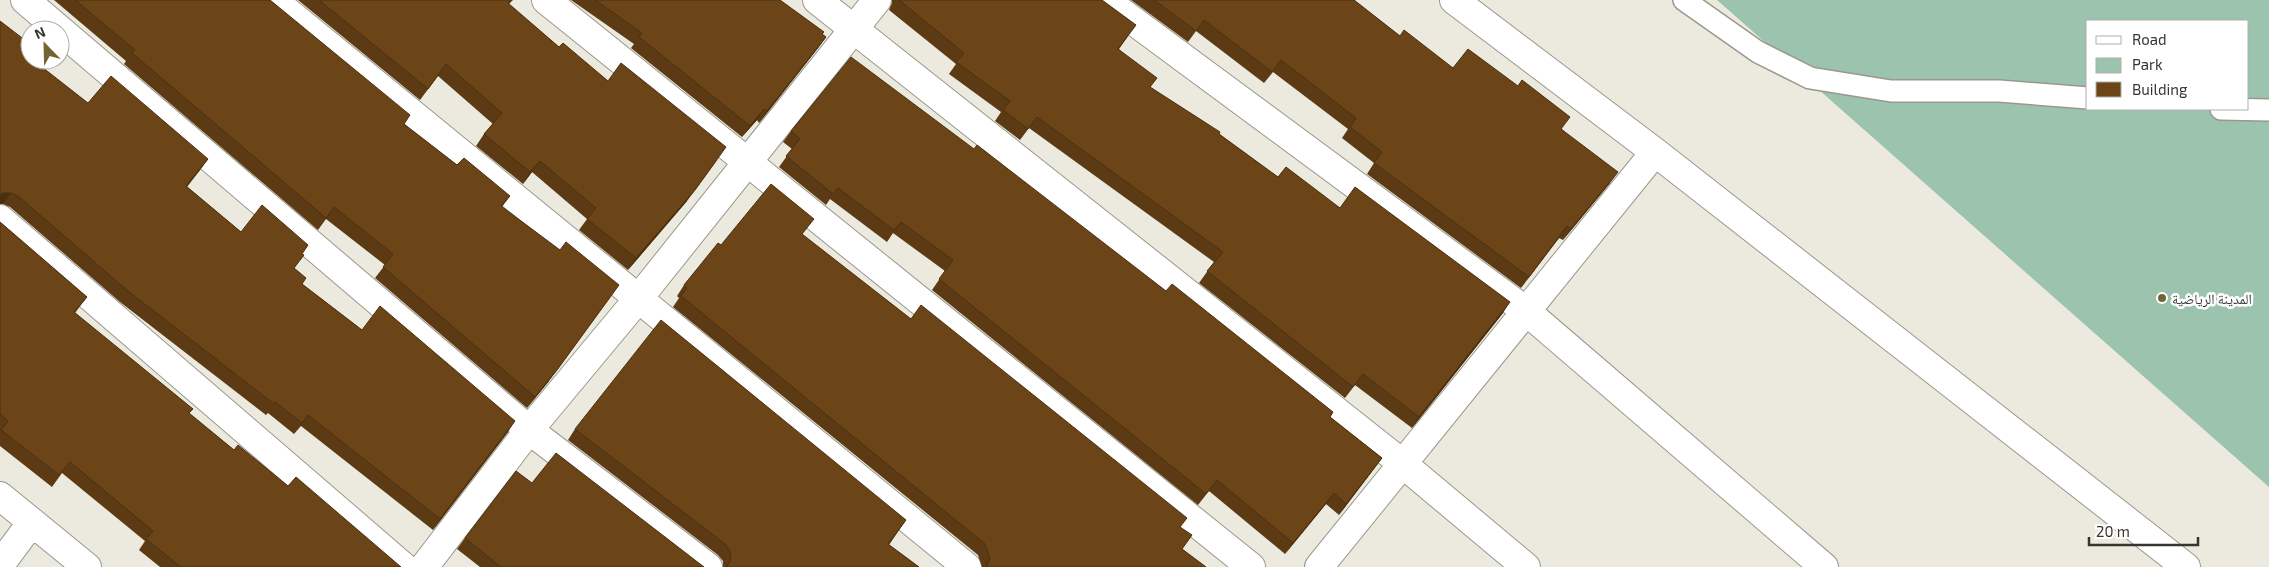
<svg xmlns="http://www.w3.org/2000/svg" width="2269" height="567" viewBox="0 0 2269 567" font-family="'Exo 2','Noto Naskh Arabic',sans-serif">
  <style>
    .green { fill: #9bc3ae; fill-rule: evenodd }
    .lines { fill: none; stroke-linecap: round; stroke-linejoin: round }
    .service-casing { stroke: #9a988c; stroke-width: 24 }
    .minor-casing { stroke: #9a988c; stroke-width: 30 }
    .service { stroke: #fff; stroke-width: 21 }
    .minor { stroke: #fff; stroke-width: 28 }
    .wall { fill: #5c3b14 }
    .shaded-wall { fill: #4b3010 }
    .building { fill: #6b4517; stroke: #4b3010 }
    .poi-dot { fill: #746432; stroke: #fff; stroke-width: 2 }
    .labels { text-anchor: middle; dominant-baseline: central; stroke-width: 5; stroke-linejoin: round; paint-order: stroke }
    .poi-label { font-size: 14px; fill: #363531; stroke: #fff; text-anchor: start }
  </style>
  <rect width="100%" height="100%" fill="#eceade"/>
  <!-- green -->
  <path class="green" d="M 1717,0 L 2269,0 L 2269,487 ZM 2088,21 L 2248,21 L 2248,109 L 2088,109 Z"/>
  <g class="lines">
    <defs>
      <path id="service" d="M 1684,0 L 1758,52 L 1810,78 L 1891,91 L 1999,91 L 2088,98
        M 2221,109 L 2269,110"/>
      <path id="minor" d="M 25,0 L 529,430 L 708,567
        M 273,0 L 967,567
        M 546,0 L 1251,567
        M 817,0 L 1403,464 L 1526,567
        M 1105,0 L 1526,311 L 1824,567
        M 1454,0 L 1655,152 L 2186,567
        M 0,219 L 404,567
        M 0,496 L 87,567
        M 0,565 L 32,522
        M 424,567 L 529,430 L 638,299 L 877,0
        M 1319,567 L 1655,152"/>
    </defs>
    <!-- service casing -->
    <use href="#service" class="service-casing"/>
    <!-- minor casing -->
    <use href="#minor" class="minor-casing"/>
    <!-- service -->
    <use href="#service" class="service"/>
    <!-- minor -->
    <use href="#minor" class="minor"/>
  </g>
  <!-- wall -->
  <path class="wall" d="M 54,0 L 270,0 L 404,124 L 457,165 L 510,196 L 502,207 L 549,381 L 527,408 L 375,278 L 385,265 L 326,219 L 318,230 L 124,64 L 126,61 Z
    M 298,0 L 513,0 L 509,4 L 687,201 L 628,270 L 579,230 L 587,219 L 532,172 L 523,184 L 476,146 L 484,134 L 493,124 L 438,76 L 420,100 Z
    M 571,0 L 780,0 L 826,37 L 818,48 L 759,123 L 757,120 L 742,137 L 631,48 L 634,44 Z
    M 892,0 L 1102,0 L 1128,36 L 1119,49 L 1150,87 L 1219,134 L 1278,177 L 1340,208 L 1503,313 L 1412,428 L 1355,385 L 1345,398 L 1199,283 L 1214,262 L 1029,128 L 1020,140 L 995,121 L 1001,112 L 949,74 L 956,64 L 889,10 L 892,3 Z
    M 1131,0 L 1354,0 L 1400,36 L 1453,68 L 1562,129 L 1610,183 L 1563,240 L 1559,238 L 1521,288 L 1367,174 L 1374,163 L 1342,138 L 1348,129 L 1273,72 L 1264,83 L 1196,31 L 1188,42 Z
    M 0,21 L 30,60 L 88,103 L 208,159 L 200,170 L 187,187 L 241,232 L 302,254 L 294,269 L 302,284 L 362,330 L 508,432 L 433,530 L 301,426 L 294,434 L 268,413 L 266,415 L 120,302 L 10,207 L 3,204 L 0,204 Z
    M 791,131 L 1166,291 L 1330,417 L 1382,458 L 1339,515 L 1326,504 L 1285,554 L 1209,491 L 1198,505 L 932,290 L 945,271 L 893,233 L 887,242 L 830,199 L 826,205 L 779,167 L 792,149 L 783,142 Z
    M 0,222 L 87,297 L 75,313 L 189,414 L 234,450 L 288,486 L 401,567 L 160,567 L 139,550 L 145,541 L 62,473 L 52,487 L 0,446 Z
    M 802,235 L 1181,527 L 1182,549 L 1206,567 L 982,567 L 978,555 L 673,307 L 679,298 L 677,296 L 684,285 L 721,245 Z
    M 575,429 L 906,520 L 889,545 L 919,567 L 723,567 L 723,561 L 718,555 L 568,440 Z
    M 532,483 L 704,567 L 480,567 L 457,549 L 465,538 Z"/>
  <!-- shaded-wall -->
  <path class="shaded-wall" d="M 826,37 L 818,48 L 759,123 L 767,111 Z
    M 764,109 L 757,120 L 742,137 L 750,126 Z
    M 208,159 L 200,170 L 178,197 L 186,186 Z
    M 718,159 L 687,201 L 628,270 L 636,258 Z
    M 540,161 L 532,172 L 523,184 L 530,172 Z
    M 1618,172 L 1610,183 L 1563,240 L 1571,229 Z
    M 3,193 L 11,193 L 3,204 L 0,204 L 0,195 Z
    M 1567,226 L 1559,238 L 1521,288 L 1529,277 Z
    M 619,285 L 549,381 L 527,408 L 535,397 Z
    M 1510,302 L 1503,313 L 1412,428 L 1419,417 Z
    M 515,421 L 508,432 L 433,530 L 440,519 Z
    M 1382,458 L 1374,469 L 1339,515 L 1346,504 Z
    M 1334,493 L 1326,504 L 1285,554 L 1293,543 Z"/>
  <!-- building -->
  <path class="building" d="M 75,0 L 270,0 L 410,115 L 404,124 L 457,165 L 464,158 L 510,196 L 501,206 L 560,250 L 566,242 L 619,285 L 557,370 L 535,397 L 383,267 L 393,254 L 334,207 L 326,218 L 132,53 L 135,50 Z
    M 319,0 L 511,0 L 508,3 L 559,47 L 563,43 L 608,81 L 621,63 L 726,147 L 695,190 L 636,258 L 587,219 L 596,208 L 540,161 L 530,172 L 484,134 L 502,113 L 446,64 L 428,89 Z
    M 595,0 L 780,0 L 824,32 L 822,34 L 826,37 L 767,111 L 764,109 L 750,126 L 639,37 L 642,33 Z
    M 899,0 L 1102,0 L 1136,25 L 1118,49 L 1157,78 L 1150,87 L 1220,132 L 1219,134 L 1278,177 L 1286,167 L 1340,208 L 1355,187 L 1510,302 L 1419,417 L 1363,374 L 1353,387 L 1207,271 L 1223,252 L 1037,117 L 1028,129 L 1003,110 L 1010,101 L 956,62 L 964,53 Z
    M 1154,0 L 1354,0 L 1400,36 L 1404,30 L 1453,68 L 1468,49 L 1518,86 L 1522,80 L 1570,117 L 1561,129 L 1618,172 L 1571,229 L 1567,226 L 1529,277 L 1374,163 L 1382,152 L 1350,127 L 1356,118 L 1281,60 L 1272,72 L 1204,20 L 1196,31 Z
    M 0,21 L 30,44 L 30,60 L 33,60 L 88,103 L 111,76 L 208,159 L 186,186 L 241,232 L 262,205 L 308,245 L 302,254 L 304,255 L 294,268 L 306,278 L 302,284 L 362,330 L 380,306 L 515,421 L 440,519 L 308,415 L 302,423 L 275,402 L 274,404 L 128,291 L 18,196 L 11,193 L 3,193 L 0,195 Z
    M 851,57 L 974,149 L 977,145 L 1166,291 L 1172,284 L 1333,412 L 1330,417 L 1382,458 L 1346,504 L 1334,493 L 1293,543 L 1217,480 L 1206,494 L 939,279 L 953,260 L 901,222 L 894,230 L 838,188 L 833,194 L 786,156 L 800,139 L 791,131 Z
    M 771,184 L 814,219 L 802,234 L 911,319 L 921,305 L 1187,518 L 1180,527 L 1192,535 L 1182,549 L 1206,567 L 985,567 L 987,566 L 990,558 L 985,544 L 681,296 L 687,288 L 684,285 L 718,243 L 721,245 Z
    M 0,222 L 87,297 L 74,312 L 193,409 L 189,413 L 234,450 L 238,445 L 288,486 L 296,477 L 401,567 L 181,567 L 146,539 L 153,531 L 70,462 L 59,475 L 1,430 L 8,421 L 0,414 Z
    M 661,320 L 906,520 L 888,544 L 919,567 L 726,567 L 728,565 L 731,559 L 730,551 L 725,544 L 575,429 Z
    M 556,453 L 704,567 L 501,567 L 465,538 L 516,471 L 532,483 Z"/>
  <!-- markers -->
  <circle class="poi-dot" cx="2162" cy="298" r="5"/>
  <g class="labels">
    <!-- poi labels -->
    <g class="poi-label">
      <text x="2172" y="298">المدينة الرياضية</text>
    </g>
  </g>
  <!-- legend -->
  <rect x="2086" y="20" width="162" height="90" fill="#ffffff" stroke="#afaead"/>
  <rect x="2096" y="36" width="25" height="8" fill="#ffffff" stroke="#afaead"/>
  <text x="2132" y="45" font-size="15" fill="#363531">Road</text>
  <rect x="2096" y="58" width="25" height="15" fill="#9bc3ae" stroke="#afaead"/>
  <text x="2132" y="70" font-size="15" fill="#363531">Park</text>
  <rect x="2096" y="82" width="25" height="15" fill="#6b4517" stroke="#afaead"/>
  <text x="2132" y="95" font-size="15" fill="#363531">Building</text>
  <!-- north arrow -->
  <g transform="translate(45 45) rotate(337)"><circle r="24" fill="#ffffff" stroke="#afaead"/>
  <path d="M0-4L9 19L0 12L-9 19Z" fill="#746432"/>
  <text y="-8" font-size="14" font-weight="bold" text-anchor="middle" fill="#363531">N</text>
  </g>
  <!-- scale -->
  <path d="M2089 537v8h109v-8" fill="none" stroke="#363531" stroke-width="2.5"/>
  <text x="2096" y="537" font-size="15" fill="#363531" stroke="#ffffff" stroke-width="4" paint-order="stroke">20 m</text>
</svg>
